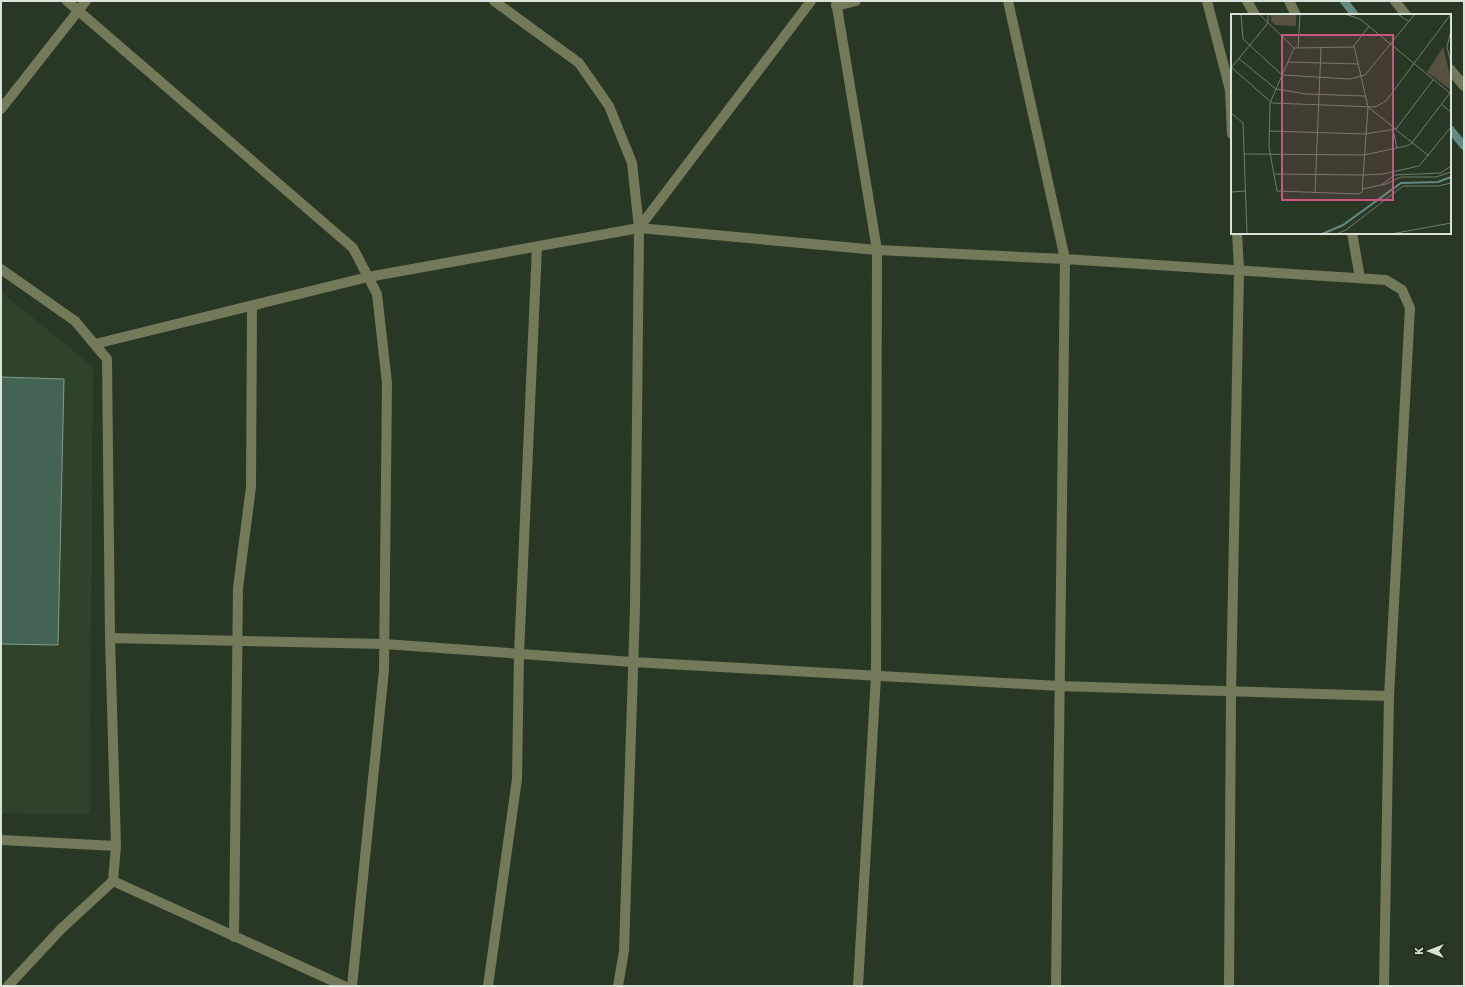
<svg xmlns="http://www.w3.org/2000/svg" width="1465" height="987" viewBox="0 0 1465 987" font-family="Commissioner,sans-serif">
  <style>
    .built { fill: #2f432a }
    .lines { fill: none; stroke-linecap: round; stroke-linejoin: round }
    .stream { stroke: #628a83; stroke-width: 8 }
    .building { fill: #446453; stroke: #819c8c }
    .minor { stroke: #737a59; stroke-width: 10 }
    .inset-river { fill: none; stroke: #628a83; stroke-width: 2 }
    .inset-road { fill: none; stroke: #707c6c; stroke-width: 1 }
    .view { fill: #c95580; fill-opacity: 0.15; stroke: #c95580; stroke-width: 2 }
    .inset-edge { fill: none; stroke: #dae3d7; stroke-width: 2 }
  </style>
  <rect width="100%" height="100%" fill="#293825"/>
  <!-- built -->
  <path class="built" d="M 1,292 L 93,367 L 90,814 L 1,813 Z"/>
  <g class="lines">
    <!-- stream -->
    <path class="stream" d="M 1344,1 L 1355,15
      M 1450,129 L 1464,146"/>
  </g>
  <!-- building -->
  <path class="building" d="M 1,377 L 64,379 L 58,645 L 1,644 Z"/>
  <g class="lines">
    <!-- minor -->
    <path class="minor" d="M 67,1 L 353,248 L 377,294 L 387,383 L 384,670 L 352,986
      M 494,1 L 579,63 L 609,106 L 632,163 L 639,228 L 635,608 L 624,951 L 618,986
      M 836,1 L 877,250 L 876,676 L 858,986
      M 1008,1 L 1065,259 L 1056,986
      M 1207,1 L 1230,90 L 1232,134
      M 1247,1 L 1255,15
      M 1289,1 L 1296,15
      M 1395,1 L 1406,15
      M 836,6 L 856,1
      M 1450,69 L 1464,86
      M 1,109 L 86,1
      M 639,228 L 811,1
      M 1352,233 L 1360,278
      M 1,269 L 75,321 L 107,359 L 110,638 L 116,846 L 113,881 L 61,929 L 8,986
      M 95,344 L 368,277 L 639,228 L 877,250 L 1065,259 L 1386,280 L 1402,290 L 1410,308 L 1389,696 L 1384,986
      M 110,638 L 384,644 L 633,662 L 1059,686 L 1389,696
      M 1,840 L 116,846
      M 113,881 L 344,986
      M 234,937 L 238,588 L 251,487 L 252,306
      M 488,986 L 517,779 L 519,654 L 537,247
      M 1229,986 L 1231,693 L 1239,270 L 1237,233"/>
  </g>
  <!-- overview -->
  <g transform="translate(1231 14)">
    <rect width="220" height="220" fill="#293825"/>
    <path d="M 40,0 L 65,0 L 65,12 L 44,11 L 40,7 ZM 212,33 L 220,65 L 220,76 L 196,58 Z" fill="#575240"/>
    <path class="inset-river" d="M 91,220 L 112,211 L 170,169 L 207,168 L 220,163"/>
    <path class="inset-road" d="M 10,0 L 12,25 L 51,61 L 119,65 L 134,61 L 184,0M 28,0 L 63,34 L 122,33 L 138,12M 114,0 L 129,5 L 219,79M 167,0 L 178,8M 220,16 L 216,33 L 220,49M 63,34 L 39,89 L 38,133 L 46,177 L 128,180 L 131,178 L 137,93 L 123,32M 67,34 L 69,0M 7,44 L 45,75 L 75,80 L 134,82M 57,48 L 128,50M 0,53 L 41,89 L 144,93 L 155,87 L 220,0M 0,54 L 37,9 L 37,0M 210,90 L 220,98M 137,93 L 165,115M 0,99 L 12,109 L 16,220M 164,115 L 198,142M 162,116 L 166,134M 38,117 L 134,120 L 165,115 L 202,66M 13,140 L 133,141 L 175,132 L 180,130 L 219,79M 44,160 L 132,161 L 152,160 L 188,152 L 220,113M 150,171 L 164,161 L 210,159 L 220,152M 131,175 L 155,170 L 170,163 L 205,163 L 220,158M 0,178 L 14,177M 84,178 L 90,34M 105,220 L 115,216 L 172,172 L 207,172 L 220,169M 160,220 L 220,209"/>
    <path class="view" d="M 51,21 L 162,21 L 162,186 L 51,186 Z"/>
    <rect width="220" height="220" class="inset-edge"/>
  </g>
  <!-- border -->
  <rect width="1465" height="987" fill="none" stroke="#dae3d7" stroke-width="4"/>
  <!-- north arrow -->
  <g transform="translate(1429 951) rotate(270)" stroke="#1f2d1b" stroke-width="3" paint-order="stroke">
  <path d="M0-3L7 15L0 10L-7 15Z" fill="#dae3d7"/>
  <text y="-6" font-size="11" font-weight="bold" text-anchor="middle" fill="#dae3d7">K</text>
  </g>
</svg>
